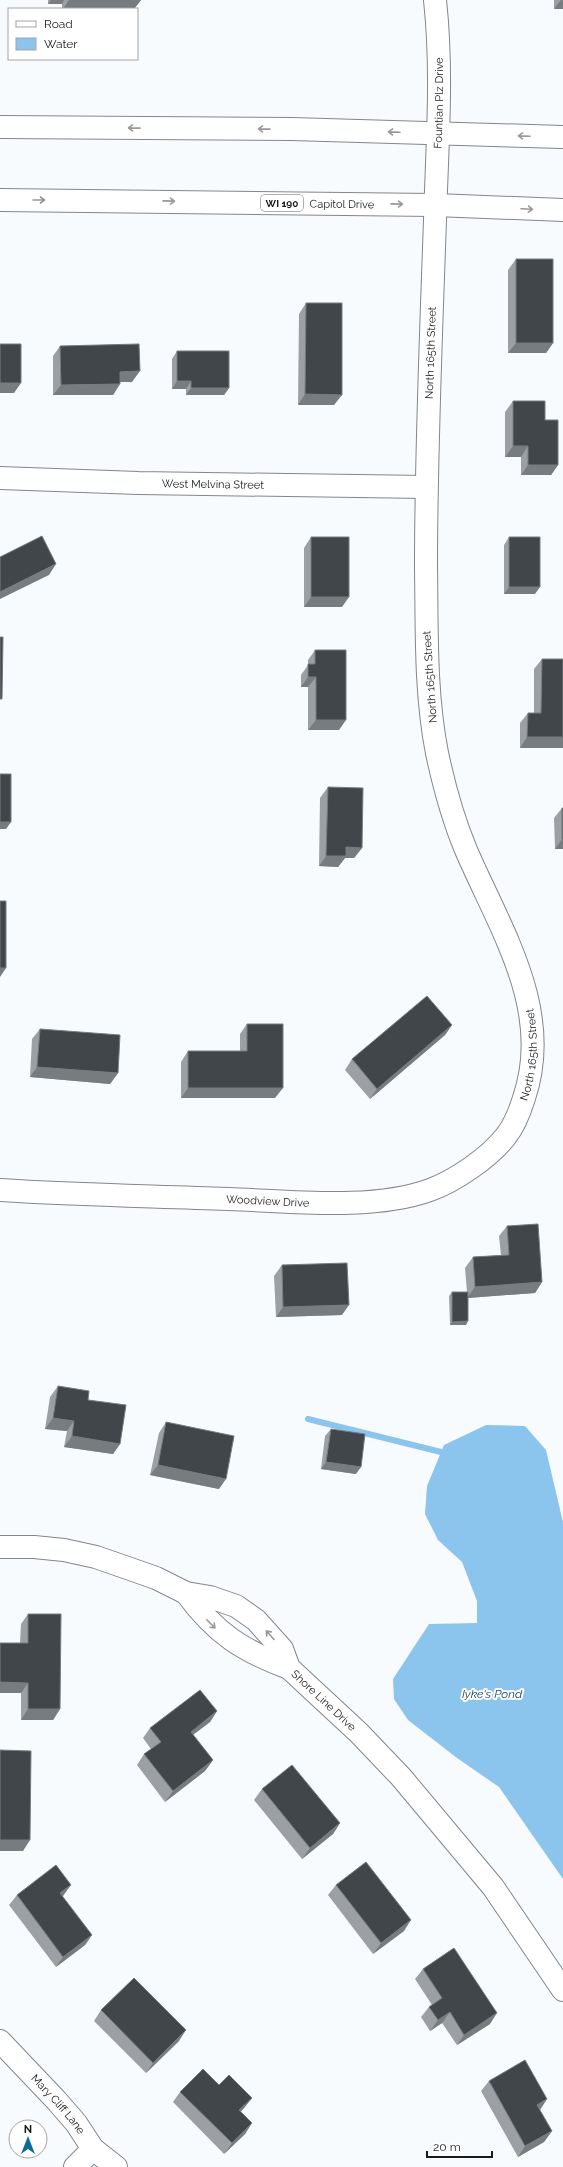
<svg xmlns="http://www.w3.org/2000/svg" width="563" height="2167" viewBox="0 0 563 2167" font-family="Raleway,sans-serif">
  <style>
    .water { fill: #8bc5ed }
    .lines { fill: none; stroke-linecap: round; stroke-linejoin: round }
    .stream { stroke: #8bc5ed; stroke-width: 6 }
    .minor-casing { stroke: #80878c; stroke-width: 24 }
    .major-casing { stroke: #80878c; stroke-width: 24 }
    .minor { stroke: #fff; stroke-width: 22 }
    .major { stroke: #fff; stroke-width: 22 }
    .wall { fill: #9ca0a4 }
    .shaded-wall { fill: #777c80 }
    .building { fill: #40464a; stroke: #777c80 }
    .oneway { stroke: #979899 }
    .labels { text-anchor: middle; dominant-baseline: central; stroke-width: 4; stroke-linejoin: round; paint-order: stroke }
    .shield { fill: #fff; stroke: #5d5f60; stroke-width: 1 }
    .shield-label { font-size: 10px; font-weight: bold; fill: #181a1c }
    .street-label { font-size: 11px; fill: #181a1c; stroke: #fff }
    .water-label { font-size: 12px; font-style: italic; fill: #15425e; stroke: #fff }
  </style>
  <rect width="100%" height="100%" fill="#f7fbfe"/>
  <!-- water -->
  <path class="water" d="M 486,1425 L 525,1426 L 546,1450 L 563,1522 L 563,1879 L 499,1787 L 457,1758 L 408,1720 L 394,1699 L 393,1679 L 429,1624 L 477,1623 L 477,1601 L 462,1562 L 438,1540 L 425,1514 L 427,1486 L 444,1445 Z"/>
  <g class="lines">
    <!-- stream -->
    <path class="stream" d="M 308,1419 L 441,1452"/>
    <defs>
      <g id="minor">
        <path id="s1" d="M 0,478 L 138,483 L 426,487"/>
        <path id="s2" d="M 0,1190 C 76,1195 152,1196 228,1199 C 290,1201 372,1211 430,1190 C 455,1181 490,1157 506,1136 C 514,1126 520,1111 524,1098 C 554,1010 500,929 466,850 C 453,819 444,786 437,753 C 425,692 427,629 426,567 C 426,451 431,336 435,220 C 437,147 443,73 435,0"/>
        <path id="s3" d="M 0,1547 L 34,1547 L 64,1550 L 96,1557 L 156,1578 L 186,1593 L 210,1597 L 236,1606 L 256,1620 L 282,1649 L 289,1668 L 359,1733 L 401,1777 L 493,1887 L 563,1990"/>
        <path d="M 186,1593 C 216,1634 243,1651 289,1668"/>
        <path id="s4" d="M 0,2041 L 56,2100 L 76,2123 L 93,2149 L 116,2167"/>
        <path d="M 75,2167 L 93,2149"/>
      </g>
      <g id="major">
        <path d="M 0,127 L 292,129 L 563,137"/>
        <path id="s5" d="M 0,200 L 435,205 L 563,210"/>
      </g>
    </defs>
    <!-- minor casing -->
    <use href="#minor" class="minor-casing"/>
    <!-- major casing -->
    <use href="#major" class="major-casing"/>
    <!-- minor -->
    <use href="#minor" class="minor"/>
    <!-- major -->
    <use href="#major" class="major"/>
  </g>
  <!-- wall -->
  <path class="wall" d="M 48,0 L 141,0 L 134,9 L 62,9 L 62,4 L 48,4 Z
    M 554,0 L 563,0 L 554,9 Z
    M 516,259 L 553,343 L 546,353 L 508,353 L 508,270 Z
    M 306,303 L 334,405 L 298,405 L 299,314 Z
    M 60,346 L 132,382 L 120,382 L 120,384 L 113,395 L 53,395 L 53,356 Z
    M 177,351 L 229,388 L 224,395 L 186,395 L 186,389 L 172,389 L 172,359 Z
    M 513,401 L 545,420 L 558,465 L 551,475 L 521,475 L 521,457 L 505,457 L 505,412 Z
    M 311,537 L 342,607 L 304,607 L 304,548 Z
    M 509,537 L 535,594 L 504,594 L 504,545 Z
    M 315,650 L 339,730 L 308,730 L 308,687 L 301,687 L 301,675 L 308,665 L 308,660 Z
    M 542,659 L 563,659 L 563,748 L 520,748 L 520,723 L 528,713 L 534,713 L 534,669 Z
    M 328,787 L 362,848 L 354,858 L 345,858 L 338,867 L 319,866 L 320,798 Z
    M 562,808 L 563,849 L 555,849 L 554,818 Z
    M 247,1024 L 275,1098 L 181,1098 L 181,1062 L 188,1051 L 240,1051 L 240,1034 Z
    M 452,1025 L 445,1035 L 370,1099 L 345,1070 L 352,1059 Z
    M 40,1029 L 118,1073 L 110,1084 L 30,1077 L 32,1039 Z
    M 507,1226 L 542,1282 L 535,1293 L 468,1298 L 466,1325 L 450,1325 L 449,1296 L 452,1292 L 467,1292 L 465,1268 L 473,1257 L 501,1255 L 499,1236 Z
    M 282,1265 L 342,1315 L 276,1317 L 274,1276 Z
    M 58,1386 L 120,1444 L 113,1454 L 64,1447 L 67,1431 L 45,1429 L 50,1397 Z
    M 166,1422 L 219,1489 L 150,1475 L 159,1433 Z
    M 331,1429 L 356,1474 L 321,1469 L 325,1436 Z
    M 28,1614 L 60,1709 L 53,1720 L 21,1720 L 21,1693 L 0,1693 L 0,1643 L 20,1643 L 21,1624 Z
    M 217,1711 L 210,1722 L 193,1735 L 213,1760 L 205,1771 L 165,1802 L 137,1765 L 144,1754 L 151,1749 L 143,1738 L 150,1728 Z
    M 262,1789 L 340,1823 L 333,1834 L 302,1859 L 254,1800 Z
    M 336,1885 L 404,1931 L 373,1954 L 328,1895 Z
    M 17,1895 L 92,1935 L 85,1945 L 56,1967 L 9,1905 Z
    M 423,1969 L 490,2024 L 457,2045 L 442,2023 L 430,2031 L 421,2017 L 429,2007 L 432,2005 L 415,1979 Z
    M 101,2010 L 179,2041 L 146,2073 L 94,2021 Z
    M 489,2081 L 552,2131 L 544,2142 L 518,2157 L 481,2091 Z
    M 219,2085 L 252,2098 L 244,2108 L 241,2112 L 252,2123 L 245,2134 L 224,2154 L 173,2102 L 180,2092 Z"/>
  <!-- shaded-wall -->
  <path class="shaded-wall" d="M 51,0 L 64,0 L 62,4 L 48,4 Z
    M 69,0 L 141,0 L 134,9 L 63,9 Z
    M 561,0 L 563,0 L 563,9 L 554,9 Z
    M 516,343 L 553,343 L 546,353 L 508,353 Z
    M 140,371 L 132,382 L 113,382 L 120,372 Z
    M 177,381 L 191,381 L 186,389 L 172,389 Z
    M 0,383 L 21,383 L 14,393 L 0,393 Z
    M 120,384 L 113,395 L 53,395 L 61,385 Z
    M 191,388 L 229,388 L 224,395 L 186,395 Z
    M 305,394 L 342,395 L 334,405 L 298,405 Z
    M 513,446 L 528,446 L 521,457 L 505,457 Z
    M 528,465 L 558,465 L 551,475 L 521,475 Z
    M 56,564 L 49,575 L 0,599 L 0,592 Z
    M 509,587 L 540,587 L 535,594 L 504,594 Z
    M 311,597 L 349,597 L 342,607 L 304,607 Z
    M 308,677 L 316,677 L 308,687 L 301,687 Z
    M 316,720 L 346,720 L 339,730 L 308,730 Z
    M 527,737 L 563,737 L 563,748 L 520,748 Z
    M 0,822 L 11,822 L 6,829 L 0,829 Z
    M 562,839 L 563,839 L 563,849 L 555,849 Z
    M 346,847 L 362,848 L 354,858 L 345,858 L 338,867 L 319,866 L 326,856 Z
    M 0,968 L 6,968 L 0,977 Z
    M 452,1025 L 445,1035 L 370,1099 L 377,1089 Z
    M 37,1067 L 118,1073 L 110,1084 L 30,1077 Z
    M 188,1088 L 283,1088 L 275,1098 L 181,1098 Z
    M 542,1282 L 535,1293 L 467,1298 L 475,1287 Z
    M 349,1305 L 342,1315 L 276,1317 L 283,1307 Z
    M 468,1321 L 466,1325 L 450,1325 L 452,1322 Z
    M 53,1418 L 74,1421 L 67,1431 L 45,1429 Z
    M 72,1436 L 120,1444 L 113,1454 L 64,1447 Z
    M 326,1462 L 361,1467 L 356,1474 L 321,1469 Z
    M 158,1465 L 226,1479 L 219,1489 L 150,1475 Z
    M 0,1682 L 28,1683 L 21,1693 L 0,1693 Z
    M 28,1709 L 60,1709 L 53,1720 L 21,1720 Z
    M 217,1711 L 210,1722 L 183,1742 L 191,1732 Z
    M 213,1760 L 205,1771 L 165,1802 L 173,1791 Z
    M 340,1823 L 333,1834 L 302,1859 L 310,1848 Z
    M 0,1840 L 30,1840 L 23,1851 L 0,1851 Z
    M 71,1885 L 63,1896 L 53,1903 L 60,1893 Z
    M 411,1920 L 404,1931 L 373,1954 L 381,1943 Z
    M 92,1935 L 85,1945 L 56,1967 L 63,1957 Z
    M 450,2012 L 442,2023 L 430,2031 L 438,2020 Z
    M 497,2013 L 490,2024 L 457,2045 L 464,2035 Z
    M 186,2030 L 179,2041 L 146,2073 L 153,2063 Z
    M 252,2098 L 244,2108 L 232,2120 L 239,2110 Z
    M 547,2099 L 540,2110 L 537,2105 Z
    M 252,2123 L 245,2134 L 224,2154 L 232,2143 Z
    M 552,2131 L 544,2142 L 518,2157 L 525,2146 Z"/>
  <!-- building -->
  <path class="building" d="M 516,259 L 553,259 L 553,343 L 516,343 Z
    M 306,303 L 342,303 L 342,395 L 305,394 Z
    M 0,344 L 21,344 L 21,383 L 0,383 Z
    M 139,344 L 140,371 L 120,372 L 120,384 L 61,385 L 60,346 Z
    M 177,351 L 229,351 L 229,388 L 191,388 L 191,381 L 177,381 Z
    M 513,401 L 545,401 L 545,420 L 558,420 L 558,465 L 528,465 L 528,446 L 513,446 Z
    M 42,536 L 56,564 L 0,592 L 0,557 Z
    M 311,537 L 349,537 L 349,597 L 311,597 Z
    M 509,537 L 540,537 L 540,587 L 509,587 Z
    M 0,637 L 3,637 L 2,699 L 0,699 Z
    M 315,650 L 346,650 L 346,720 L 316,720 L 316,677 L 308,677 L 308,664 L 315,664 Z
    M 542,659 L 563,659 L 563,737 L 527,737 L 528,713 L 541,713 Z
    M 0,774 L 11,774 L 11,822 L 0,822 Z
    M 328,787 L 363,788 L 362,848 L 346,847 L 346,856 L 326,856 Z
    M 562,808 L 563,808 L 563,839 L 562,839 Z
    M 0,901 L 6,901 L 6,968 L 0,968 Z
    M 427,996 L 452,1025 L 377,1089 L 352,1059 Z
    M 247,1024 L 283,1024 L 283,1088 L 188,1088 L 188,1051 L 247,1051 Z
    M 40,1029 L 120,1035 L 118,1073 L 37,1067 Z
    M 538,1224 L 542,1282 L 475,1287 L 473,1257 L 509,1255 L 507,1226 Z
    M 347,1263 L 349,1305 L 283,1307 L 282,1265 Z
    M 452,1292 L 468,1292 L 468,1321 L 452,1322 Z
    M 58,1386 L 89,1391 L 88,1400 L 126,1405 L 120,1444 L 72,1436 L 74,1421 L 53,1418 Z
    M 166,1422 L 234,1436 L 226,1479 L 158,1465 Z
    M 331,1429 L 365,1434 L 361,1467 L 326,1462 Z
    M 28,1614 L 61,1614 L 60,1709 L 28,1709 L 28,1683 L 0,1682 L 0,1643 L 28,1643 Z
    M 200,1690 L 217,1711 L 191,1732 L 213,1760 L 173,1791 L 144,1754 L 161,1742 L 150,1728 Z
    M 0,1750 L 31,1751 L 30,1840 L 0,1840 Z
    M 292,1765 L 340,1823 L 310,1848 L 262,1789 Z
    M 366,1862 L 411,1920 L 381,1943 L 336,1885 Z
    M 56,1865 L 71,1885 L 60,1893 L 92,1935 L 63,1957 L 17,1895 Z
    M 454,1948 L 497,2013 L 464,2035 L 450,2012 L 438,2020 L 429,2007 L 442,1998 L 423,1969 Z
    M 134,1978 L 186,2030 L 153,2063 L 101,2010 Z
    M 525,2060 L 547,2099 L 537,2105 L 552,2131 L 525,2146 L 489,2081 Z
    M 203,2069 L 219,2085 L 229,2075 L 252,2098 L 239,2110 L 252,2123 L 232,2143 L 180,2092 Z"/>
  <!-- one-way arrows -->
  <defs><path id="oneway-shaft" d="M-6 0H5M1.5-3L5.5 0L1.5 3" fill="none" stroke-width="1.6" stroke-linecap="round" stroke-linejoin="round"/></defs>
  <g class="oneway">
    <use href="#oneway-shaft" transform="translate(134 128) rotate(-179)"/>
    <use href="#oneway-shaft" transform="translate(264 129) rotate(-179)"/>
    <use href="#oneway-shaft" transform="translate(394 132) rotate(-178)"/>
    <use href="#oneway-shaft" transform="translate(524 136) rotate(-178)"/>
    <use href="#oneway-shaft" transform="translate(39 200)"/>
    <use href="#oneway-shaft" transform="translate(169 201) rotate(1)"/>
    <use href="#oneway-shaft" transform="translate(397 204) rotate(1)"/>
    <use href="#oneway-shaft" transform="translate(527 209) rotate(3)"/>
    <use href="#oneway-shaft" transform="translate(211 1624) rotate(45)"/>
    <use href="#oneway-shaft" transform="translate(270 1635) rotate(-132)"/>
  </g>
  <g class="labels">
    <!-- shield labels -->
    <rect class="shield" x="261" y="195" width="42" height="16" rx="3"/>
    <g class="shield-label">
      <text x="282" y="203">WI 190</text>
    </g>
    <!-- street labels -->
    <g class="street-label">
      <text stroke="none"><textPath href="#s2" startOffset="1582">Fountian Plz Drive</textPath></text>
      <text stroke="none"><textPath href="#s5" startOffset="342">Capitol Drive</textPath></text>
      <text stroke="none"><textPath href="#s2" startOffset="1332">North 165th Street</textPath></text>
      <text stroke="none"><textPath href="#s1" startOffset="213">West Melvina Street</textPath></text>
      <text transform="translate(430 677) rotate(-94)">North 165th Street</text>
      <text stroke="none"><textPath href="#s2" startOffset="612">North 165th Street</textPath></text>
      <text stroke="none"><textPath href="#s2" startOffset="268">Woodview Drive</textPath></text>
      <text stroke="none"><textPath href="#s3" startOffset="377">Shore Line Drive</textPath></text>
      <text stroke="none"><textPath href="#s4" startOffset="86">Mary Cliff Lane</textPath></text>
    </g>
    <!-- water labels -->
    <g class="water-label">
      <text x="492" y="1694">Iyke's Pond</text>
    </g>
  </g>
  <!-- legend -->
  <rect x="8" y="8" width="130" height="52" fill="#ffffff" stroke="#a3a3a4"/>
  <rect x="16" y="21" width="20" height="6" fill="#ffffff" stroke="#a3a3a4"/>
  <text x="44" y="28" font-size="12" fill="#181a1c">Road</text>
  <rect x="16" y="38" width="20" height="12" fill="#8bc5ed" stroke="#a3a3a4"/>
  <text x="44" y="48" font-size="12" fill="#181a1c">Water</text>
  <!-- north arrow -->
  <g transform="translate(28 2139)"><circle r="19" fill="#ffffff" stroke="#a3a3a4"/>
  <path d="M0-3L7 15L0 10L-7 15Z" fill="#0e6b9a"/>
  <text y="-6" font-size="11" font-weight="bold" text-anchor="middle" fill="#181a1c">N</text>
  </g>
  <!-- scale -->
  <path d="M427 2151v6h65v-6" fill="none" stroke="#181a1c" stroke-width="2"/>
  <text x="433" y="2151" font-size="12" fill="#181a1c" stroke="#ffffff" stroke-width="3" paint-order="stroke">20 m</text>
</svg>
